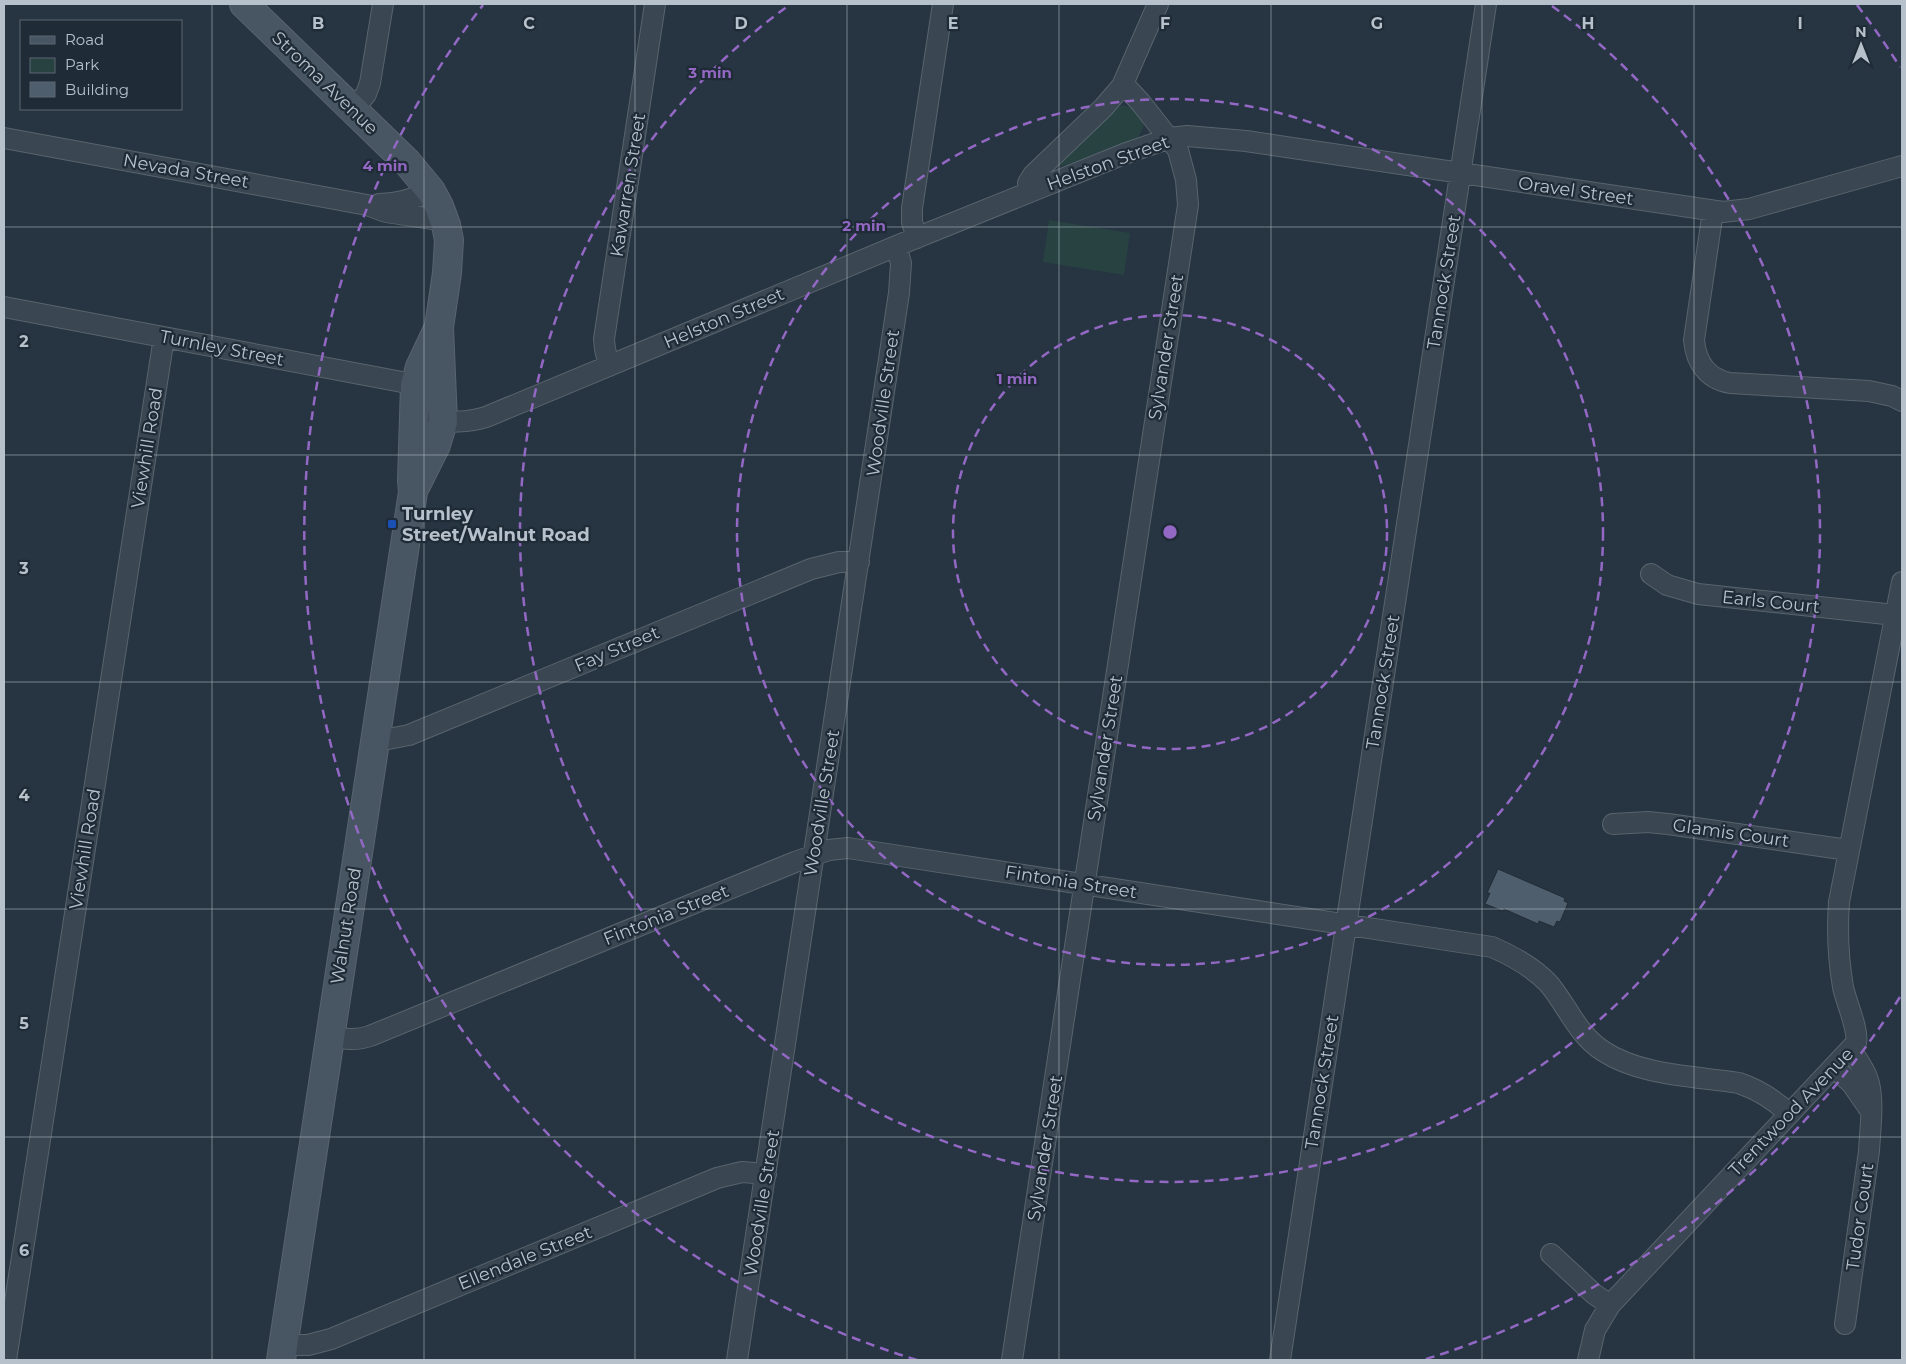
<svg xmlns="http://www.w3.org/2000/svg" width="1906" height="1364" viewBox="0 0 1906 1364" font-family="Montserrat,sans-serif">
  <style>
    .green { fill: #284242 }
    .building { fill: #4f5e6c; stroke: #212d38 }
    .lines { fill: none; stroke-linecap: round; stroke-linejoin: round }
    .street-casing { stroke: #58646e; stroke-width: 22 }
    .secondary-casing { stroke: #58646e; stroke-width: 30 }
    .street { stroke: #3a4651; stroke-width: 20 }
    .secondary { stroke: #485664; stroke-width: 28 }
    .grid { fill: none; stroke: #b7c1cb; stroke-width: 1; stroke-opacity: 0.55 }
    .ring { fill: none; stroke: #9368c4; stroke-width: 2.5; stroke-dasharray: 9 6 }
    .transit-dot { fill: #1a4fb4; stroke: #1f2b36; stroke-width: 2 }
    .labels { text-anchor: middle; dominant-baseline: central; stroke-width: 4.5; stroke-linejoin: round; paint-order: stroke }
    .street-label { font-size: 18px; fill: #b7c1cb; stroke: #1f2b36 }
    .poi-label { font-size: 18px; font-weight: bold; fill: #b7c1cb; stroke: #1f2b36; text-anchor: start }
    .grid-label { font-size: 16px; text-anchor: middle; font-weight: bold; fill: #b7c1cb; stroke: #1f2b36; stroke-width: 4.5; stroke-linejoin: round; paint-order: stroke }
    .centre { fill: #9368c4; stroke: #1f2b36; stroke-width: 2.5 }
    .ring-label { font-size: 15px; text-anchor: middle; font-weight: bold; fill: #9368c4; stroke: #1f2b36; stroke-width: 4.5; stroke-linejoin: round; paint-order: stroke }
  </style>
  <rect width="100%" height="100%" fill="#263541"/>
  <!-- green -->
  <path class="green" d="M 1121,105 C 1133,106 1140,115 1144,126 L 1138,138 L 1068,165 L 1061,166 L 1060,162 L 1063,158 Z
    M 1049,220 L 1130,233 L 1124,275 L 1043,262 Z"/>
  <!-- building -->
  <path class="building" d="M 1498,869 L 1565,898 L 1564,901 L 1568,903 L 1560,922 L 1557,921 L 1554,927 L 1539,921 L 1538,924 L 1504,909 L 1503,911 L 1485,904 L 1490,893 L 1487,893 Z"/>
  <g class="lines">
    <defs>
      <path id="street" d="M 353,110 L 366,94 L 370,83 L 383,4
        M 4,138 L 367,205 L 386,212 L 445,221
        M 1029,192 L 1028,183 L 1033,175 L 1103,108 L 1122,86 L 1158,4
        M 379,204 C 398,204 414,199 431,191
        M 1713,211 L 1694,340 C 1696,362 1707,379 1730,383 L 1869,391 L 1892,396 L 1902,401
        M 917,238 L 912,222 L 912,208 L 943,4
        M 4,307 L 402,382 L 429,385
        M 609,366 L 605,349 L 604,339 L 655,4
        M 429,421 C 449,422 467,423 486,417 L 911,240 L 1124,154 L 1170,138 L 1187,136 L 1246,141 L 1723,212 L 1749,209 L 1902,166
        M 1651,574 L 1667,585 L 1698,594 L 1895,615
        M 375,737 L 388,739 L 409,735 L 811,569 L 839,562 L 859,562
        M 1613,824 L 1648,822 L 1668,824 L 1848,850
        M 330,1036 C 344,1039 356,1041 370,1036 L 795,862 L 829,850 L 848,848 L 1492,947 C 1513,956 1533,967 1549,984 C 1568,1007 1577,1034 1603,1051 C 1641,1076 1695,1076 1739,1083 C 1759,1090 1774,1099 1789,1114
        M 1835,1068 L 1852,1084 L 1870,1110
        M 1551,1254 L 1594,1294 L 1610,1305
        M 1845,1324 L 1869,1151 C 1870,1130 1875,1097 1867,1077 C 1863,1067 1857,1059 1851,1050
        M 283,1345 L 308,1345 L 331,1339 L 717,1178 L 742,1172 L 766,1174
        M 6,1360 L 164,337
        M 737,1360 L 899,293 L 901,263 L 896,246
        M 1012,1360 L 1188,205 L 1186,180 L 1178,150 L 1141,103 L 1129,90 L 1122,86
        M 1280,1360 L 1486,4
        M 1588,1360 L 1595,1330 L 1610,1305 L 1856,1043 C 1859,1030 1846,1002 1843,987 C 1838,958 1837,931 1839,902 L 1902,582"/>
      <path id="secondary" d="M 244,4 L 407,162 L 431,191 L 439,206 L 446,225 L 449,240 L 447,273 L 439,327 L 443,422 L 436,445 L 416,485
        M 281,1360 L 413,492 L 412,481 L 415,385 L 420,367 L 439,327"/>
    </defs>
    <!-- street casing -->
    <use href="#street" class="street-casing"/>
    <!-- secondary casing -->
    <use href="#secondary" class="secondary-casing"/>
    <!-- street -->
    <use href="#street" class="street"/>
    <!-- secondary -->
    <use href="#secondary" class="secondary"/>
  </g>
  <!-- grid -->
  <path class="grid" d="M 212,4 L 212,1360M 424,4 L 424,1360M 635,4 L 635,1360M 847,4 L 847,1360M 1059,4 L 1059,1360M 1271,4 L 1271,1360M 1482,4 L 1482,1360M 1694,4 L 1694,1360M 4,227 L 1902,227M 4,455 L 1902,455M 4,682 L 1902,682M 4,909 L 1902,909M 4,1137 L 1902,1137"/>
  <!-- distance rings -->
  <g class="ring">
    <circle cx="1170" cy="532" r="217"/>
    <circle cx="1170" cy="532" r="433"/>
    <path d="M1552 6A650 650 0 1 1 788 6"/>
    <path d="M1900 997A866 866 0 0 1 1423 1360M917 1360A866 866 0 0 1 483 5M1857 5A866 866 0 0 1 1900 67"/>
  </g>
  <!-- markers -->
  <rect class="transit-dot" x="387" y="519" width="10" height="10" rx="2.5"/>
  <g class="labels">
    <!-- street labels -->
    <g class="street-label">
      <text transform="translate(325 83) rotate(44)">Stroma Avenue</text>
      <text transform="translate(1108 163) rotate(-20)">Helston Street</text>
      <text transform="translate(186 171) rotate(10)">Nevada Street</text>
      <text transform="translate(628 185) rotate(-81)">Kawarren Street</text>
      <text transform="translate(1576 191) rotate(8)">Oravel Street</text>
      <text transform="translate(1444 282) rotate(-81)">Tannock Street</text>
      <text transform="translate(724 318) rotate(-23)">Helston Street</text>
      <text transform="translate(1166 347) rotate(-81)">Sylvander Street</text>
      <text transform="translate(222 348) rotate(11)">Turnley Street</text>
      <text transform="translate(883 403) rotate(-82)">Woodville Street</text>
      <text transform="translate(147 448) rotate(-81)">Viewhill Road</text>
      <text transform="translate(1771 602) rotate(6)">Earls Court</text>
      <text transform="translate(617 649) rotate(-23)">Fay Street</text>
      <text transform="translate(1383 682) rotate(-81)">Tannock Street</text>
      <text transform="translate(1105 748) rotate(-81)">Sylvander Street</text>
      <text transform="translate(822 803) rotate(-81)">Woodville Street</text>
      <text transform="translate(1731 833) rotate(8)">Glamis Court</text>
      <text transform="translate(85 849) rotate(-81)">Viewhill Road</text>
      <text transform="translate(1071 882) rotate(9)">Fintonia Street</text>
      <text transform="translate(666 915) rotate(-22)">Fintonia Street</text>
      <text transform="translate(346 926) rotate(-81)">Walnut Road</text>
      <text transform="translate(1322 1082) rotate(-81)">Tannock Street</text>
      <text transform="translate(1791 1112) rotate(-46)">Trentwood Avenue</text>
      <text transform="translate(1045 1148) rotate(-81)">Sylvander Street</text>
      <text transform="translate(762 1203) rotate(-81)">Woodville Street</text>
      <text transform="translate(1860 1217) rotate(-82)">Tudor Court</text>
      <text transform="translate(525 1258) rotate(-22)">Ellendale Street</text>
    </g>
    <!-- poi labels -->
    <g class="poi-label">
      <text x="402" y="514">Turnley<tspan x="402" dy="21">Street/Walnut Road</tspan></text>
    </g>
  </g>
  <g class="grid-label">
    <text x="318" y="29">B</text>
    <text x="529" y="29">C</text>
    <text x="741" y="29">D</text>
    <text x="953" y="29">E</text>
    <text x="1165" y="29">F</text>
    <text x="1377" y="29">G</text>
    <text x="1588" y="29">H</text>
    <text x="1800" y="29">I</text>
    <text x="24" y="347">2</text>
    <text x="24" y="574">3</text>
    <text x="24" y="801">4</text>
    <text x="24" y="1029">5</text>
    <text x="24" y="1256">6</text>
  </g>
  <circle cx="1170" cy="532" r="8" class="centre"/>
  <g class="ring-label">
    <text x="710" y="78">3 min</text>
    <text x="385" y="171">4 min</text>
    <text x="864" y="231">2 min</text>
    <text x="1017" y="384">1 min</text>
  </g>
  <!-- border -->
  <rect width="1906" height="1364" fill="none" stroke="#b7c1cb" stroke-width="10"/>
  <!-- legend -->
  <rect x="20" y="20" width="162" height="90" fill="#1f2b36" stroke="#5c6772"/>
  <rect x="30" y="36" width="25" height="8" fill="#485664" stroke="#5c6772"/>
  <text x="65" y="45" font-size="15" fill="#b7c1cb">Road</text>
  <rect x="30" y="58" width="25" height="15" fill="#284242" stroke="#5c6772"/>
  <text x="65" y="70" font-size="15" fill="#b7c1cb">Park</text>
  <rect x="30" y="82" width="25" height="15" fill="#4f5e6c" stroke="#5c6772"/>
  <text x="65" y="95" font-size="15" fill="#b7c1cb">Building</text>
  <!-- north arrow -->
  <g transform="translate(1861 45)" stroke="#1f2b36" stroke-width="4" paint-order="stroke">
  <path d="M0-4L9 19L0 12L-9 19Z" fill="#b7c1cb"/>
  <text y="-8" font-size="14" font-weight="bold" text-anchor="middle" fill="#b7c1cb">N</text>
  </g>
</svg>
